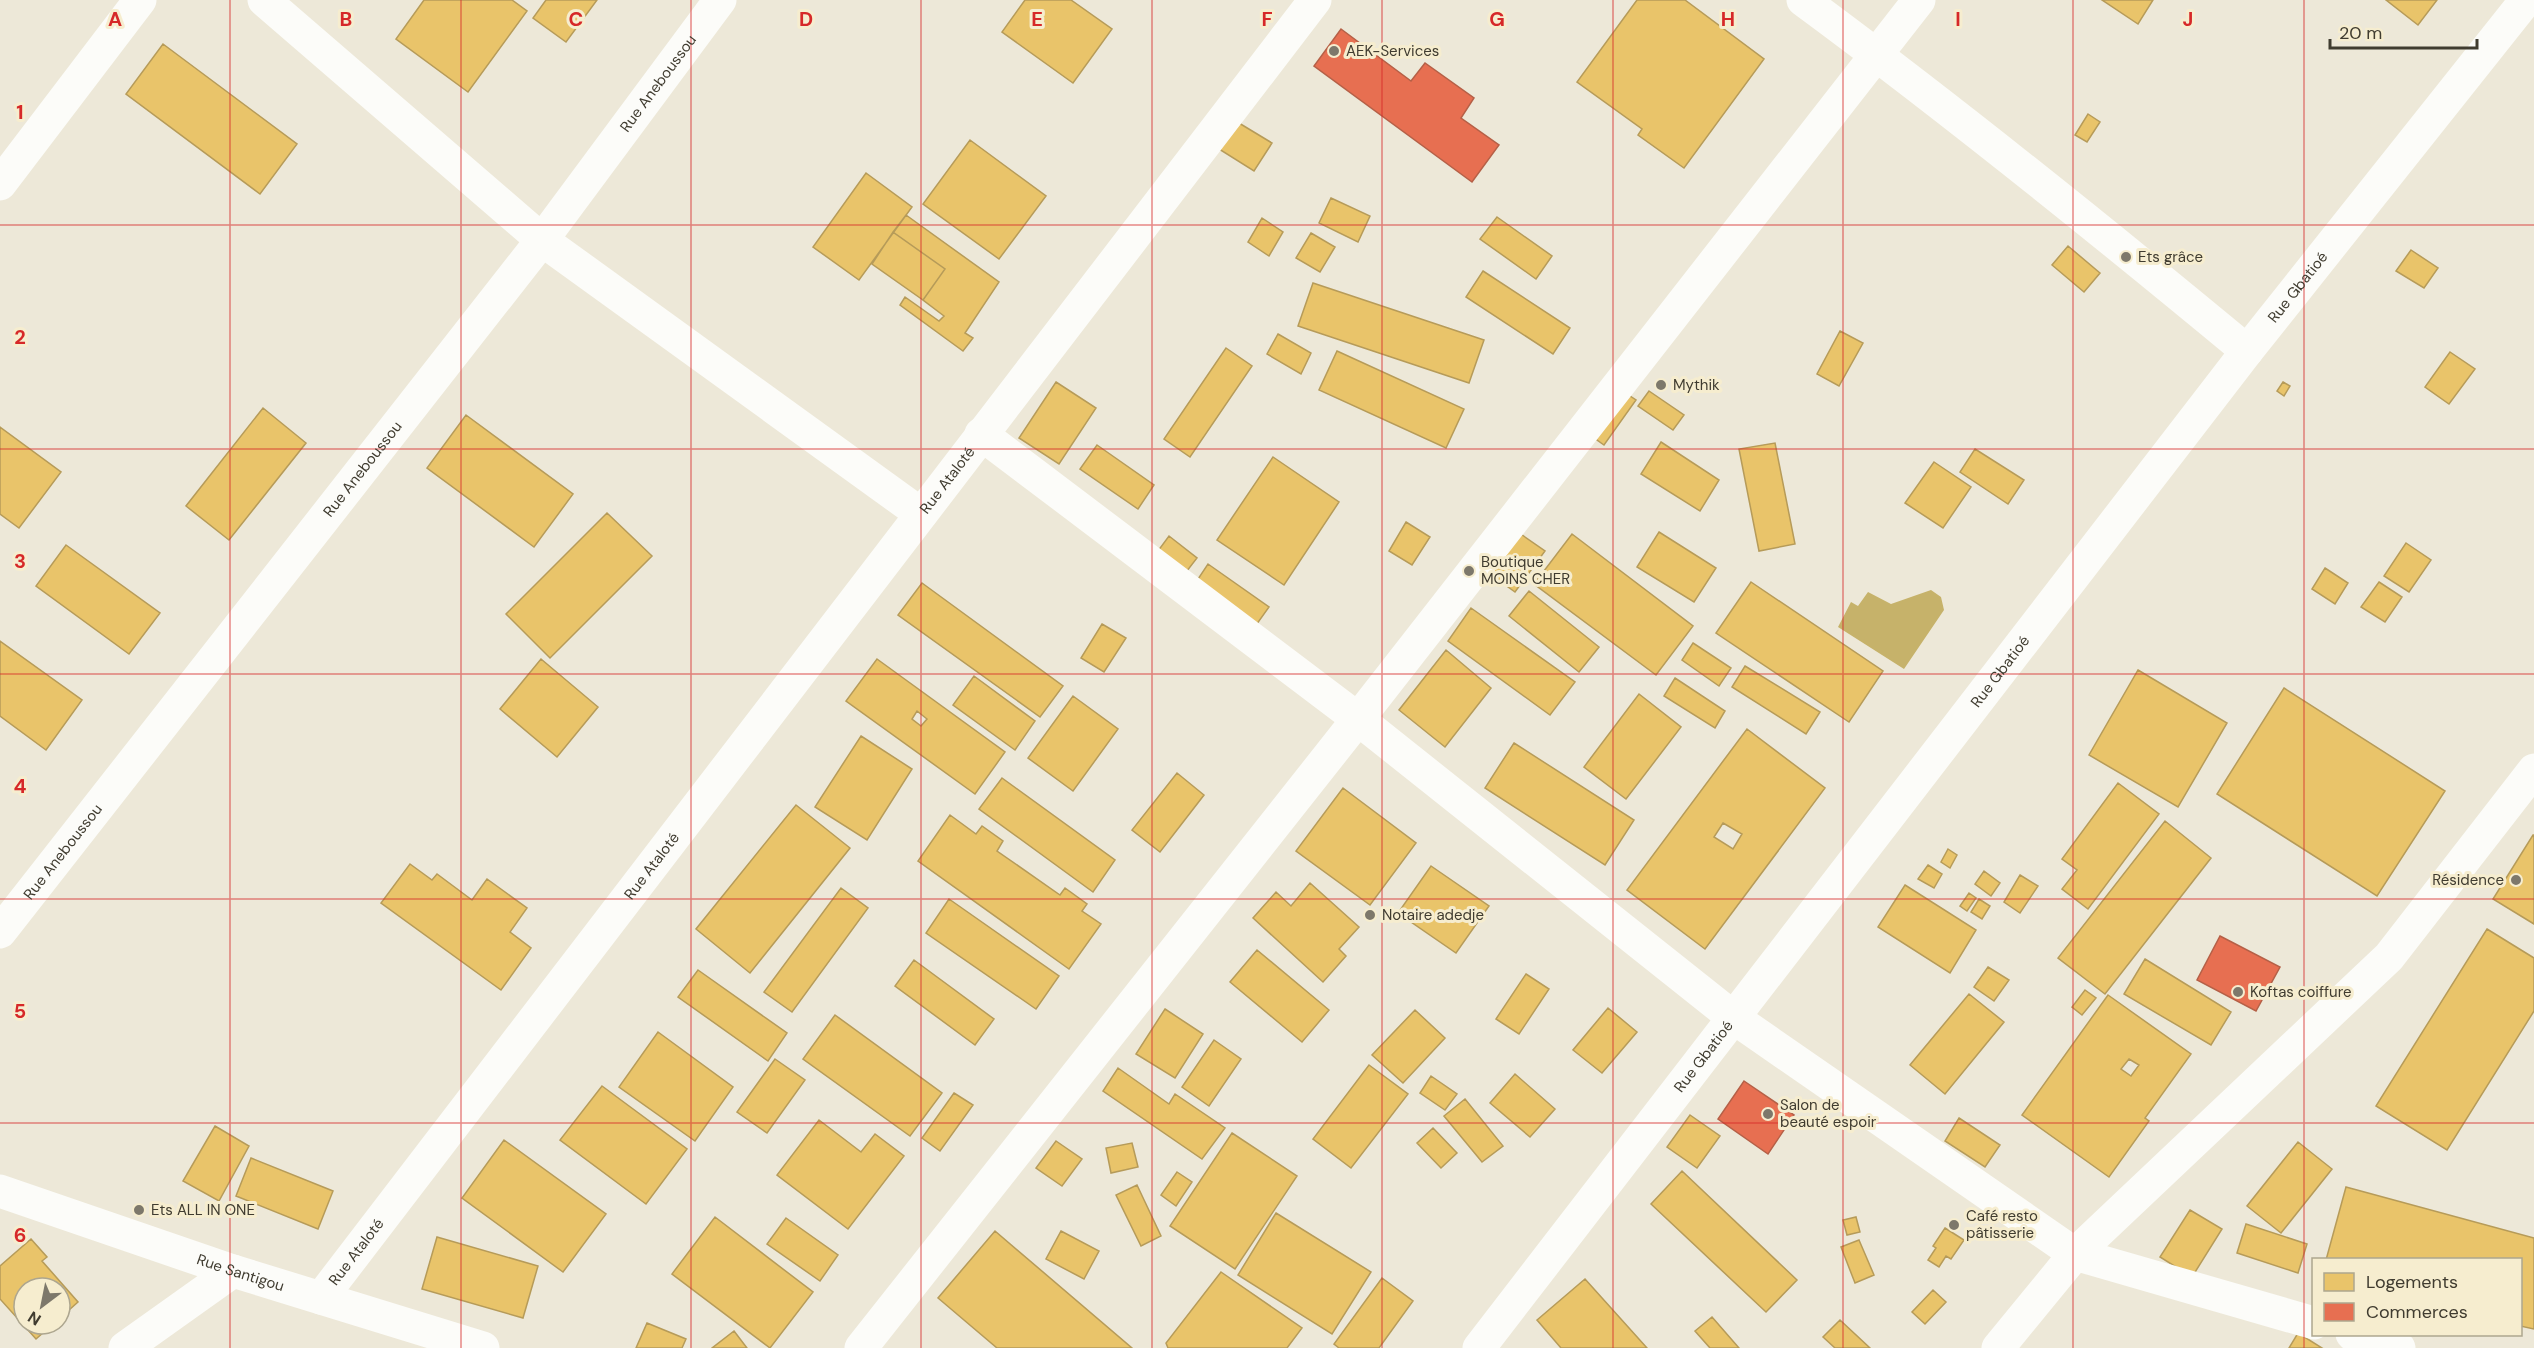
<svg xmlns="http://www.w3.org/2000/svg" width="2534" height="1348" viewBox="0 0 2534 1348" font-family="'DM Sans',sans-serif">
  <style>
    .water { fill: #c6b26a }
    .homes { fill: #e9c46a; stroke: #b69b59; stroke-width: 1.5; fill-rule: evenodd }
    .shops { fill: #e76f51; stroke: #b56047; stroke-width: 1.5 }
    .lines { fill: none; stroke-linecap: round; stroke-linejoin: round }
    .street { stroke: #fcfcf9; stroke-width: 33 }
    .grid { fill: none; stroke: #d62828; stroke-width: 1.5; stroke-opacity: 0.55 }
    .poi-dot { fill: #7d786b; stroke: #f6edcf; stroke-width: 2 }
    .labels { text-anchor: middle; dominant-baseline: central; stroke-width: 6; stroke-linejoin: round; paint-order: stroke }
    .poi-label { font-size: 15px; fill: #403c30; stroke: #f6edcf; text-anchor: start }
    .street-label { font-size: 15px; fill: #403c30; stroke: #f6edcf }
    .grid-label { font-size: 20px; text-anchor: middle; font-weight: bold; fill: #d62828; stroke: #f6edcf; stroke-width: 6; stroke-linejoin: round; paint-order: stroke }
  </style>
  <rect width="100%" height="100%" fill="#ede8d8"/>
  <!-- water -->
  <path class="water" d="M 1931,590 L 1941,597 L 1944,610 L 1904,669 L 1838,627 L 1851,602 L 1858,606 L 1868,592 L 1891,604 Z"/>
  <!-- homes -->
  <path class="homes" d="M 424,0 L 512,0 L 527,11 L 468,92 L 396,39 Z
    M 546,0 L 597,0 L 566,42 L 533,18 Z
    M 1025,0 L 1071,0 L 1112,29 L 1073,83 L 1002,32 Z
    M 1637,0 L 1685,0 L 1764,59 L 1684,168 L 1638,135 L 1642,129 L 1577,82 Z
    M 2102,0 L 2153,0 L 2138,24 Z
    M 2386,0 L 2437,0 L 2418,25 Z
    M 163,44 L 297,144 L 260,194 L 126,94 Z
    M 2088,114 L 2100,122 L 2087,142 L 2075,135 Z
    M 1229,117 L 1272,143 L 1254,171 L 1211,144 Z
    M 970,140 L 1046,196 L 999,259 L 923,204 Z
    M 866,173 L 912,207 L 859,280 L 813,247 Z
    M 1331,198 L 1370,216 L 1358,242 L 1319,223 Z
    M 906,215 L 999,282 L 965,333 L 973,338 L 963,351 L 900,305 L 905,297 L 939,321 L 944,316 L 923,300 L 945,269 L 893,232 Z
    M 1497,217 L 1552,256 L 1536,279 L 1480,239 Z
    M 1262,218 L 1283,232 L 1269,256 L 1248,242 Z
    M 893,232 L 945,269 L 923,300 L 872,264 Z
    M 1311,233 L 1335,247 L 1320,272 L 1296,258 Z
    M 2068,246 L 2100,273 L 2084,292 L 2052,265 Z
    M 2411,250 L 2438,268 L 2424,288 L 2396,271 Z
    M 1483,271 L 1570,328 L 1553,354 L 1466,297 Z
    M 1313,283 L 1484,340 L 1469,383 L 1298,326 Z
    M 1840,331 L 1863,343 L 1839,386 L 1817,374 Z
    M 1278,334 L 1311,353 L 1301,374 L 1267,354 Z
    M 1226,348 L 1252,366 L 1190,457 L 1164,439 Z
    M 1337,351 L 1464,409 L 1446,448 L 1319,390 Z
    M 2450,352 L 2475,369 L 2449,404 L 2425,387 Z
    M 1056,382 L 1096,408 L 1059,464 L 1019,438 Z
    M 2283,382 L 2290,386 L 2284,396 L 2277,391 Z
    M 1621,390 L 1636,400 L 1604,445 L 1590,435 Z
    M 1649,391 L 1684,415 L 1673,430 L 1638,406 Z
    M 263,408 L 306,443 L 229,540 L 186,506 Z
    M 466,415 L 573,494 L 534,547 L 427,468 Z
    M 0,427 L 61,472 L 19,528 L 0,514 Z
    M 1661,442 L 1719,480 L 1700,511 L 1641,474 Z
    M 1775,443 L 1795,544 L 1759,551 L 1739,449 Z
    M 1097,445 L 1154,485 L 1138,509 L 1080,469 Z
    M 1975,449 L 2024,480 L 2008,504 L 1960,472 Z
    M 1273,457 L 1339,502 L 1284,585 L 1217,540 Z
    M 1934,462 L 1971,487 L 1943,528 L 1905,503 Z
    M 607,513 L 652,556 L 550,658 L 506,614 Z
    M 1406,522 L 1430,537 L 1412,565 L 1389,551 Z
    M 1515,530 L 1545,551 L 1515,592 L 1486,571 Z
    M 1659,532 L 1716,568 L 1694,602 L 1637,567 Z
    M 1572,534 L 1693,626 L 1656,675 L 1534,584 Z
    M 1169,536 L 1197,558 L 1180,580 L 1152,559 Z
    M 2406,543 L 2431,560 L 2409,592 L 2384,576 Z
    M 66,545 L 160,613 L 129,654 L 36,586 Z
    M 1208,564 L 1269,607 L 1254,628 L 1194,585 Z
    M 2325,568 L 2348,583 L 2335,604 L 2312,589 Z
    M 1751,582 L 1883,671 L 1849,722 L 1716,633 Z
    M 2379,582 L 2402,597 L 2385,622 L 2361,607 Z
    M 922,583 L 1063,686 L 1040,717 L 898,615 Z
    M 1529,591 L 1599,647 L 1579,672 L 1509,616 Z
    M 1471,608 L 1575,682 L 1550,715 L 1448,641 Z
    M 1102,624 L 1126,638 L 1104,672 L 1081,658 Z
    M 0,641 L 82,700 L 46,750 L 0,716 Z
    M 1693,643 L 1731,668 L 1719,686 L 1682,660 Z
    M 1446,650 L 1491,688 L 1445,747 L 1399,710 Z
    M 541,659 L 598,707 L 557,757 L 500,709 Z
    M 877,659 L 1005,752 L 975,794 L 846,701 ZM 917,711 L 927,719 L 921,726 L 912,719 Z
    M 1745,666 L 1820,712 L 1806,734 L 1732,687 Z
    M 2138,670 L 2227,723 L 2178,807 L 2089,755 Z
    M 974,676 L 1035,721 L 1015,750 L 953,705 Z
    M 1675,678 L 1725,711 L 1715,728 L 1664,696 Z
    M 2284,688 L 2445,791 L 2377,896 L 2217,794 Z
    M 1639,694 L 1681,727 L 1626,799 L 1584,767 Z
    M 1073,696 L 1118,729 L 1073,791 L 1028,758 Z
    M 1747,729 L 1825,788 L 1705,949 L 1627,890 ZM 1723,823 L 1742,834 L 1733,849 L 1714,837 Z
    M 861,736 L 912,769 L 867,840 L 815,807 Z
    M 1514,743 L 1634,820 L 1605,865 L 1485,788 Z
    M 1177,773 L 1204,795 L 1160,852 L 1132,830 Z
    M 1002,778 L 1115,860 L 1093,892 L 979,809 Z
    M 2118,783 L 2159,814 L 2088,909 L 2062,889 L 2077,870 L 2062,859 Z
    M 1343,788 L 1416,843 L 1370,905 L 1296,851 Z
    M 796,805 L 850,848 L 750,973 L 696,929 Z
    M 950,815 L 976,834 L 982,826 L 1003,841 L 997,851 L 1060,895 L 1065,888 L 1087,904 L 1082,911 L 1101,924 L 1069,969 L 918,861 Z
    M 2165,821 L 2211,858 L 2105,994 L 2058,958 Z
    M 2533,835 L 2534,835 L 2534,924 L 2493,899 Z
    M 1948,849 L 1957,855 L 1950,868 L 1941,862 Z
    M 410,864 L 432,880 L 437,874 L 472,900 L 487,879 L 527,908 L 510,932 L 531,948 L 501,990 L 381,903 Z
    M 1928,865 L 1942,874 L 1934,888 L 1918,879 Z
    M 1431,866 L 1489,906 L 1456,953 L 1398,913 Z
    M 1984,871 L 2000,883 L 1991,896 L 1975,884 Z
    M 2020,875 L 2038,886 L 2020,913 L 2004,902 Z
    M 1310,883 L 1359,927 L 1339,949 L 1346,956 L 1323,982 L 1253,918 L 1276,892 L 1291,906 Z
    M 1905,885 L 1976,930 L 1950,973 L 1878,927 Z
    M 841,888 L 868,908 L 792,1012 L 764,992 Z
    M 1969,893 L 1976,898 L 1967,911 L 1960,906 Z
    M 949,899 L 1059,976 L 1036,1009 L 926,933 Z
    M 1979,899 L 1990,906 L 1982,919 L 1971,912 Z
    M 2487,929 L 2534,958 L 2534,1011 L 2447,1150 L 2376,1106 Z
    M 1257,950 L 1329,1010 L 1302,1042 L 1230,982 Z
    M 2145,959 L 2231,1012 L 2211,1045 L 2124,994 Z
    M 914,960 L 994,1019 L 975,1045 L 895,986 Z
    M 1988,967 L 2009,980 L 1994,1001 L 1974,987 Z
    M 698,970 L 787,1033 L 768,1061 L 678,997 Z
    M 1526,974 L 1549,989 L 1519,1034 L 1496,1019 Z
    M 2085,990 L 2096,998 L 2082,1015 L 2072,1007 Z
    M 1969,994 L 2004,1022 L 1945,1094 L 1910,1065 Z
    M 2108,995 L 2191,1054 L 2145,1118 L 2149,1121 L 2109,1177 L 2022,1115 ZM 2129,1059 L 2139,1065 L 2131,1076 L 2121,1069 Z
    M 1608,1008 L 1637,1032 L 1602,1073 L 1573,1050 Z
    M 1165,1009 L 1203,1034 L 1175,1078 L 1136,1054 Z
    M 1415,1010 L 1445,1038 L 1403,1083 L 1372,1055 Z
    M 835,1015 L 942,1093 L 910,1136 L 803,1059 Z
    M 658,1032 L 733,1087 L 695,1141 L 619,1087 Z
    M 1214,1040 L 1241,1059 L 1209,1106 L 1182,1087 Z
    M 775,1059 L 805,1080 L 767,1133 L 737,1112 Z
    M 1369,1065 L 1408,1094 L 1351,1168 L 1313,1139 Z
    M 1118,1068 L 1169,1104 L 1175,1094 L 1225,1128 L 1202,1159 L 1103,1091 Z
    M 1515,1074 L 1555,1109 L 1530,1137 L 1490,1103 Z
    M 1431,1076 L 1457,1094 L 1445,1110 L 1420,1093 Z
    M 602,1086 L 687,1149 L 646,1204 L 560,1140 Z
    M 954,1093 L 973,1105 L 940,1151 L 922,1138 Z
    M 1465,1099 L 1503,1146 L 1482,1162 L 1444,1116 Z
    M 1690,1115 L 1720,1136 L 1697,1168 L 1667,1147 Z
    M 1959,1118 L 2000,1145 L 1985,1167 L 1945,1141 Z
    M 819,1120 L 861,1152 L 875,1134 L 904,1156 L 848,1229 L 777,1175 Z
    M 215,1126 L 249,1146 L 219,1201 L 183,1181 Z
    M 1433,1128 L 1457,1153 L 1441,1168 L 1417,1143 Z
    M 1232,1133 L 1297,1176 L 1235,1269 L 1170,1226 Z
    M 504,1140 L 606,1214 L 563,1272 L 462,1198 Z
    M 1056,1141 L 1082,1159 L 1062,1186 L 1036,1168 Z
    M 2298,1142 L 2332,1169 L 2281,1233 L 2247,1206 Z
    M 1132,1143 L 1138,1167 L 1111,1173 L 1106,1148 Z
    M 251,1158 L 333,1191 L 318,1229 L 236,1196 Z
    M 1682,1171 L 1797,1280 L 1766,1312 L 1651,1204 Z
    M 1177,1172 L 1192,1182 L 1176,1206 L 1161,1195 Z
    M 1137,1185 L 1161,1236 L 1141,1246 L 1116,1195 Z
    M 2346,1187 L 2534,1238 L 2534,1329 L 2520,1326 L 2520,1260 L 2326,1260 Z
    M 2190,1210 L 2222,1229 L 2192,1277 L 2160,1257 Z
    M 1276,1213 L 1371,1272 L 1332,1334 L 1238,1275 Z
    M 715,1217 L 813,1292 L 770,1348 L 672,1274 Z
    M 1856,1217 L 1860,1232 L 1847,1235 L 1843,1220 Z
    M 786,1218 L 838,1255 L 820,1281 L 767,1244 Z
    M 2246,1224 L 2307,1244 L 2298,1273 L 2237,1253 Z
    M 1945,1228 L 1964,1240 L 1951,1259 L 1946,1256 L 1939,1267 L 1928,1260 L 1936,1248 L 1933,1246 Z
    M 995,1231 L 1132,1348 L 997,1348 L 938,1298 Z
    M 1061,1231 L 1099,1251 L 1084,1279 L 1046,1259 Z
    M 437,1237 L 538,1266 L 523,1318 L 422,1289 Z
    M 31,1239 L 47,1257 L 42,1261 L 78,1302 L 60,1318 L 60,1288 L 24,1288 L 24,1324 L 53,1324 L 36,1339 L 0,1299 L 0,1266 Z
    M 1859,1240 L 1874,1275 L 1855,1283 L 1841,1247 Z
    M 1221,1272 L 1302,1328 L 1287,1348 L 1168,1348 L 1166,1343 Z
    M 1382,1278 L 1413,1301 L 1379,1348 L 1339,1348 L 1334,1344 Z
    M 1585,1279 L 1647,1348 L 1561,1348 L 1537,1320 Z
    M 1933,1290 L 1946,1302 L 1925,1324 L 1912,1312 Z
    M 1712,1317 L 1739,1348 L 1710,1348 L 1695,1331 Z
    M 1840,1320 L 1870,1348 L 1835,1348 L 1823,1337 Z
    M 647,1323 L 686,1339 L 682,1348 L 636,1348 Z
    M 734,1331 L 747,1348 L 712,1348 Z
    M 2298,1333 L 2322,1348 L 2289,1348 Z"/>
  <!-- shops -->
  <path class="shops" d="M 1341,29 L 1411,81 L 1425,63 L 1474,98 L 1461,118 L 1499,145 L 1472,182 L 1314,66 Z
    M 2220,936 L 2280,967 L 2256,1011 L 2197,980 Z
    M 1744,1081 L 1794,1115 L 1768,1154 L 1718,1119 Z"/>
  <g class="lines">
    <!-- street -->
    <g class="street">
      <path d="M 264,0 L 542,240 L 921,514"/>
      <path d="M 1803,0 C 1955,112 2101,230 2247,351"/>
      <path d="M 0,184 L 140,0"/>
      <path d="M 981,434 L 1358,719 L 1734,1018 L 2075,1254 L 2314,1323"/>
      <path id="s1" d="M 0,932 L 542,240 L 720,0"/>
      <path id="s2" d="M 0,1191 L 233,1271 L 483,1348"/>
      <path id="s3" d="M 321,1298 L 1315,0"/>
      <path d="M 2352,1334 L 2399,1348"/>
      <path d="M 125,1348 L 233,1271"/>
      <path d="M 861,1348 L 1358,719 L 1919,0"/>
      <path id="s4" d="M 1479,1348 L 2247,351 L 2526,0"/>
      <path d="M 1998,1348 L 2075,1254 L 2389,957 L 2534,770"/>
    </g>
  </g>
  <!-- grid -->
  <path class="grid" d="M 230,0 L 230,1348M 461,0 L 461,1348M 691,0 L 691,1348M 921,0 L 921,1348M 1152,0 L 1152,1348M 1382,0 L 1382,1348M 1613,0 L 1613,1348M 1843,0 L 1843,1348M 2073,0 L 2073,1348M 2304,0 L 2304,1348M 0,225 L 2534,225M 0,449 L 2534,449M 0,674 L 2534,674M 0,899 L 2534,899M 0,1123 L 2534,1123"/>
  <!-- markers -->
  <g class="poi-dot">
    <circle cx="1334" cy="51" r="6"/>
    <circle cx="2126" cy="257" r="6"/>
    <circle cx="1661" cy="385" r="6"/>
    <circle cx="1469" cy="571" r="6"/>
    <circle cx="2516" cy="880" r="6"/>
    <circle cx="1370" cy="915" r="6"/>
    <circle cx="2238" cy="992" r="6"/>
    <circle cx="1768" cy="1114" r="6"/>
    <circle cx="139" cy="1210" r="6"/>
    <circle cx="1954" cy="1225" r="6"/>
  </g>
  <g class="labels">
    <!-- poi labels -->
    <g class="poi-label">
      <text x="1346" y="51">AEK-Services</text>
      <text x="2138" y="257">Ets grâce</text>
      <text x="1673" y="385">Mythik</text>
      <text x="1481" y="562">Boutique<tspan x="1481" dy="17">MOINS CHER</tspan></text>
      <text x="2504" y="880" text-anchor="end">Résidence</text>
      <text x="1382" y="915">Notaire adedje</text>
      <text x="2250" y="992">Koftas coiffure</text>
      <text x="1780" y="1105">Salon de<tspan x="1780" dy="17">beauté espoir</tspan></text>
      <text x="151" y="1210">Ets ALL IN ONE</text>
      <text x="1966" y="1216">Café resto<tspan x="1966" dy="17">pâtisserie</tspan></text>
    </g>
    <!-- street labels -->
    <g class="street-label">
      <text stroke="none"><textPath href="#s1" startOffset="1074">Rue Aneboussou</textPath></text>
      <text stroke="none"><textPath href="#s4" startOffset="1340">Rue Gbatioé</textPath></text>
      <text stroke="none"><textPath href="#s1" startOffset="588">Rue Aneboussou</textPath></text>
      <text stroke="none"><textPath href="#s3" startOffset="1030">Rue Ataloté</textPath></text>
      <text stroke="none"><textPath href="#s4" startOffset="854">Rue Gbatioé</textPath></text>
      <text stroke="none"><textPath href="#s1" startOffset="102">Rue Aneboussou</textPath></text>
      <text stroke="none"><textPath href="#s3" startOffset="544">Rue Ataloté</textPath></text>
      <text stroke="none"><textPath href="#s4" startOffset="368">Rue Gbatioé</textPath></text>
      <text stroke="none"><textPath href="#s3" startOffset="58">Rue Ataloté</textPath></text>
      <text stroke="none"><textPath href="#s2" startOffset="254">Rue Santigou</textPath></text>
    </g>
  </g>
  <g class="grid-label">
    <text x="115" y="26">A</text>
    <text x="346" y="26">B</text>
    <text x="576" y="26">C</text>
    <text x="806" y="26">D</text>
    <text x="1037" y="26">E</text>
    <text x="1267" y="26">F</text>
    <text x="1497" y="26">G</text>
    <text x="1728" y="26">H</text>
    <text x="1958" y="26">I</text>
    <text x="2188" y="26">J</text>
    <text x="20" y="119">1</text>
    <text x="20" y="344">2</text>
    <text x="20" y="568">3</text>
    <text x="20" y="793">4</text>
    <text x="20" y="1018">5</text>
    <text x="20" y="1242">6</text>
  </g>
  <!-- legend -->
  <rect x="2312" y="1258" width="210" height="78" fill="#f6edcf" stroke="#ada68f" stroke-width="1.5"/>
  <rect x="2324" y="1273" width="30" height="18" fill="#e9c46a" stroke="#ada68f" stroke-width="1.5"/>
  <text x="2366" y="1288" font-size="18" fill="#403c30">Logements</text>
  <rect x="2324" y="1303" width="30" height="18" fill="#e76f51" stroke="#ada68f" stroke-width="1.5"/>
  <text x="2366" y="1318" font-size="18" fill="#403c30">Commerces</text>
  <!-- north arrow -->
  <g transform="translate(42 1306) rotate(212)"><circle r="28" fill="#f6edcf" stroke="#ada68f" stroke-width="1.5"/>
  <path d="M0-4.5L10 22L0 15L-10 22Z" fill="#7d786b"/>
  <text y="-9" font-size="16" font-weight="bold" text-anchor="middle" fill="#403c30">N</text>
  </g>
  <!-- scale -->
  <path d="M2330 39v9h147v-9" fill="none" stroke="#403c30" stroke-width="3"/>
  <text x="2339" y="39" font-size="18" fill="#403c30" stroke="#f6edcf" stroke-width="4.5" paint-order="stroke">20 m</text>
</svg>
